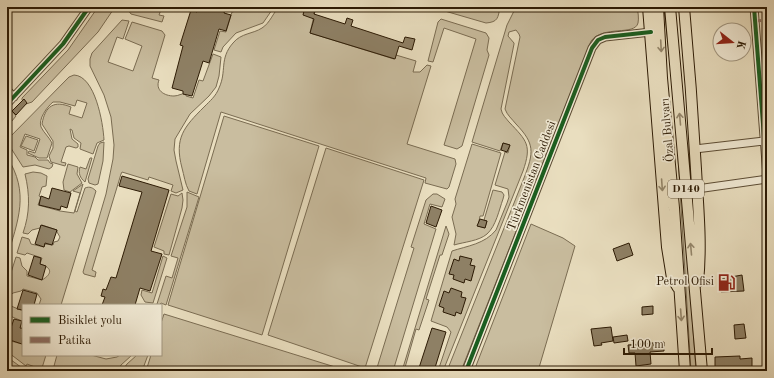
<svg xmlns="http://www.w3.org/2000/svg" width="774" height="378" viewBox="0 0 774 378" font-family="'Old Standard TT',serif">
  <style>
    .green { fill: #c9bd9f; stroke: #7a6c52 }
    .building { fill: #8e8065; stroke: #2c1a04 }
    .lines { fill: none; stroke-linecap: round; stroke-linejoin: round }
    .minor-casing { stroke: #5b4b33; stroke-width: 9 }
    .highway-casing { stroke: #2c1a04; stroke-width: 12 }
    .minor { stroke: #f1ead5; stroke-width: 7 }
    .highway { stroke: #e9debf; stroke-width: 10 }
    .quiet { stroke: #8d6e63; stroke-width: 3; stroke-dasharray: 6 3; stroke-linecap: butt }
    .cycleway-casing { stroke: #f1ead5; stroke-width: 6 }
    .cycleway { stroke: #1b5e20; stroke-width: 4 }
    .oneway { stroke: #94866b }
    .labels { text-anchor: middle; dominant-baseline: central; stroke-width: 3.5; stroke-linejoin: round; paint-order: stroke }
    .shield { fill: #f1ead5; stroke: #675843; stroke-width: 1 }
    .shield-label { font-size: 11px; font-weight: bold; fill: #2c1a04 }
    .street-label { font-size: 12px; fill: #2c1a04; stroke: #f1ead5 }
    .poi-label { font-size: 12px; fill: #2c1a04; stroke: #f1ead5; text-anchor: end }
  </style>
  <rect width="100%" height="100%" fill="#e9debf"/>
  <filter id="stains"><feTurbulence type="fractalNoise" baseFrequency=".005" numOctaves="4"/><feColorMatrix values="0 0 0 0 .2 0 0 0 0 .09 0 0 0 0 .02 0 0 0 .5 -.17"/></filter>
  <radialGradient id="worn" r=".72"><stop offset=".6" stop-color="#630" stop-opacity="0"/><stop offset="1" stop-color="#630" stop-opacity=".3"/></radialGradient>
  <!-- green -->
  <path class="green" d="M 98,7 L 115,7 L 98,32 L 32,102 L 26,104 L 22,100 L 22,98 L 68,50 Z
    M 129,7 L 162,7 L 159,15 L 164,16 L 162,22 L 131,14 L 128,10 Z
    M 243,7 L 274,7 L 263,23 L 236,33 L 223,47 L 221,52 L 214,50 L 220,31 L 226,32 L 232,12 L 240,10 Z
    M 279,7 L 316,7 L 310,33 L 394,59 L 396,55 L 416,61 L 413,72 L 420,72 L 427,65 L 431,66 L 407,144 L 455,159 L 456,164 L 449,187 L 447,189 L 425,183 L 426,178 L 221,112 L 197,194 L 189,191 C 185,184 184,175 182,168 C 174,138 184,127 204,107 C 210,101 216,96 219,88 C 227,71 219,59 233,43 C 241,33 253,34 262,28 C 270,23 273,13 279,7 Z
    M 431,7 L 500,7 C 498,18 498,22 486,23 Z
    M 516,7 L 637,7 C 638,12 639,18 638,23 C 635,36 603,25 591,41 L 461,371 L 447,371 L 524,178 C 534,152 535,144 516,124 C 512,119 507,115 505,109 L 520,37 L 519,34 L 516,30 L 509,32 L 508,36 L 514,43 L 514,44 L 501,109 C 502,115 506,118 509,122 C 527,141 532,145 523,171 L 443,371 L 438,371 L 451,332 L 447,327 L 431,321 L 452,251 C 467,246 485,244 496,230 L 507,203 L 509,197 L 508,189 L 495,185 L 505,152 L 508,153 L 510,145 L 503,143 L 500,151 L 472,142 L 507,25 Z
    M 664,7 L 668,7 L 677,107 L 696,371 L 691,371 L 675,108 Z
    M 441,19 L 486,33 L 489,38 L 487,50 L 489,55 L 462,146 L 457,149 L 444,145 L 476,39 L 444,28 L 433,62 L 428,61 L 438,22 Z
    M 122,20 L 129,21 L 123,39 L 117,37 L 108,62 L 133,71 L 142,46 L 125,39 L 132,22 L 162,31 L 165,35 L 152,78 L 159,80 C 155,90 164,96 174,96 C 179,96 181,93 186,94 L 186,96 L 193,98 L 199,80 L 203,81 L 213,54 L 221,57 L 219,76 L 216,87 L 209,96 L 190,114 L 175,139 L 174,150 L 176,161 L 183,190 L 176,193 L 171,191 L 173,185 L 149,177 L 148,180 L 122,172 L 121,174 L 92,270 L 96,272 L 95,277 L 84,274 L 83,272 L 106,194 L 113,159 L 114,145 L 111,117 L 104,95 L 90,66 L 90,59 L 92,53 Z
    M 74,75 C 95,76 103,122 104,140 L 97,143 L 93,154 L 80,149 L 81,143 L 74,138 L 72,130 L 70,129 L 72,139 L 78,144 L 78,147 L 76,148 L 69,146 L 66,147 L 61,162 L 66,163 L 65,166 L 51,162 L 49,156 L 53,148 L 53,141 L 42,124 C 45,106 54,100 71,107 L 69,114 L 82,118 L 87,103 L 77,100 L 75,106 L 60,102 L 53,102 C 47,107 38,119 41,127 C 44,133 49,137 52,143 L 47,158 L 39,158 L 28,153 L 29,151 L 35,153 L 40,139 L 25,134 L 20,147 L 27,150 L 27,155 L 35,157 L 38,160 L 48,160 L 50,163 L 53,164 L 52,167 L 49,169 L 35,165 L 23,167 L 7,142 L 7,140 L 69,77 Z
    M 11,110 L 16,116 L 7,127 L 7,113 Z
    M 224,116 L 319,146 L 262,335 L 168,305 Z
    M 26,136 L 38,140 L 34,151 L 21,146 Z
    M 104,142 L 103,161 L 98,184 L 95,185 L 89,183 L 88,179 L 98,146 L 100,143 Z
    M 472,144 L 501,153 L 483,216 L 480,216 L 478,226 L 485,228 L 487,221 L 484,220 L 493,190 L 502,192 L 504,195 L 503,199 C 499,210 496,226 487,234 C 479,241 464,242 454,245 L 456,234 L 452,217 L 456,204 L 455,199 Z
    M 326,148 L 424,180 L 365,368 L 268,335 Z
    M 7,157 C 30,193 18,220 7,258 L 7,203 L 11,196 L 7,194 L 7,187 L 10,181 L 7,179 Z
    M 90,158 L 92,158 L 85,182 C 80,178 78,173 80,167 L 86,169 Z
    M 68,164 L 78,167 L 77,174 L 82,183 L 70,192 L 64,190 L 63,182 Z
    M 33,172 L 41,173 L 47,176 L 46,186 L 42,187 L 39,196 L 41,197 L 38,205 L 60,211 L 74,213 L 80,193 L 73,191 L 83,184 L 75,211 L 77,212 L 85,188 C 90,186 93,188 96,191 L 61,305 L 39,305 L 41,299 L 37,293 L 23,289 L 21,291 L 13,293 L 7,298 L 7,285 L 16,257 L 20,258 L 22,266 L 27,271 L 27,276 L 42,280 C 52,274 53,268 40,264 L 42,258 L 27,253 L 25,255 L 17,253 L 22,237 L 29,239 L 31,244 L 44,247 L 45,244 L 53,245 L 54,242 L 58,241 L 60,237 L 57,232 L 57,230 L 42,225 L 40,228 L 32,230 L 28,234 L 23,233 C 30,213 30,195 25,174 Z
    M 187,192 L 199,197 L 166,305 L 161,303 L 159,305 L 157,304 L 166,276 L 172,278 L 178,258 L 171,256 L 187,207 Z
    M 182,193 L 183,200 L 182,208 L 169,255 L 164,254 L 164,251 L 154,247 L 171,194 L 178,196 Z
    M 433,194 L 437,194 L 445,199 L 442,207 L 430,204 L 424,224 L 436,229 L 393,371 L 376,371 L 414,248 L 411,247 L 426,200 Z
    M 531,224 L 563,238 L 575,246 L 538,371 L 474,371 Z
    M 446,226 L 449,234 L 442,255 L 440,255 L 426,299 L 429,300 L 419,330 L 416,329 L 404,371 L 402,371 Z
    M 163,256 L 167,258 L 153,303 L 145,302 L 141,295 L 142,290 L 152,293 Z
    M 7,302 L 10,303 L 11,306 L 23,311 L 23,328 L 20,327 L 22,321 L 10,316 L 7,318 Z
    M 164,314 L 348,371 L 146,371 L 151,355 L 161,355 L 161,323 Z
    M 7,340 L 22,344 L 23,342 L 23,355 L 46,355 L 42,368 L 35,367 L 27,364 L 26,366 L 13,356 L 7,353 Z
    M 57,355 L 91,355 L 106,359 L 117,357 L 120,355 L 132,355 L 121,365 L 118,371 L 55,371 L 54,366 Z
    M 137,355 L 148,355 L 142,371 L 122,371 L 127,364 Z
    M 7,357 L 25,370 L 25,371 L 7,371 Z"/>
  <!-- building -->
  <path class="building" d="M 199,7 L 226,7 L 224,13 L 231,15 L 226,31 L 219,29 L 209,63 L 203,61 L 192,96 L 183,94 L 183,91 L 172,88 L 183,46 L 180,45 L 191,10 L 197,12 Z
    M 305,7 L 315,9 L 314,14 L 345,24 L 347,18 L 353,20 L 351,26 L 403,43 L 405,37 L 415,39 L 412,50 L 399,46 L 395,59 L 310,33 L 314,19 L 303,15 Z
    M 24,99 L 27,103 L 16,115 L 12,111 Z
    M 503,143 L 510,145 L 507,152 L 501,150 Z
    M 122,176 L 169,190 L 151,251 L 162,254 L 150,291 L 140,288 L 135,305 L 102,305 L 105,297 L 101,296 L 103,289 L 106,290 L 111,277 L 116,278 L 142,192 L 119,186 Z
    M 52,188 L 71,193 L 67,208 L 61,206 L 60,210 L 39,205 L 41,196 L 49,199 Z
    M 431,206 L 442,210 L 436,227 L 426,223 Z
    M 480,219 L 487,221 L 485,228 L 477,226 Z
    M 41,225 L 57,230 L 52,245 L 45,243 L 44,247 L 35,244 Z
    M 629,243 L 633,255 L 617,261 L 613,249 Z
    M 34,256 L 41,258 L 40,264 L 46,266 L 42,280 L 28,275 Z
    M 460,256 L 472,259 L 470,265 L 475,266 L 471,281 L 465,279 L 464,283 L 453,279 L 454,275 L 449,274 L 454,259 L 459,261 Z
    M 742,275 L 744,291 L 721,292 L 720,279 Z
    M 451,288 L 462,292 L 461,297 L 466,298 L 461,314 L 456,312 L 455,316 L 443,312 L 444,308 L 439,306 L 444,291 L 449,293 Z
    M 23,290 L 37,294 L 34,305 L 23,305 L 23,310 L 17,309 Z
    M 653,306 L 653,314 L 642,315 L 642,307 Z
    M 14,319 L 22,321 L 20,328 L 23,329 L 22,344 L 7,339 Z
    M 744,324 L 746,338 L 735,339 L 734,325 Z
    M 611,327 L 613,341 L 601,343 L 602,345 L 594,346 L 591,329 Z
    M 432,328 L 446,332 L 434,371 L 418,371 Z
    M 627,335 L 628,341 L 614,343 L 613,337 Z
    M 664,342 L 664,351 L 650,352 L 651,364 L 636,366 L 635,353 L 629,353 L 628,345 Z
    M 740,356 L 740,359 L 752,358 L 752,367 L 739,367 L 739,370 L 715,370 L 715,357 Z"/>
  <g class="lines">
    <defs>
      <path id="minor" d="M 754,7 L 767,176
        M 7,90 L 14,97
        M 7,104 L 63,44 L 89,7
        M 695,149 L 764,141
        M 697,189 L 767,179
        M 466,371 L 592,48 L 598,40 L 605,37 L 651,32"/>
      <path id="highway" d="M 648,7 L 667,247 L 672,278 L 678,288
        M 658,7 L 662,78 L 674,208 L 685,371
        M 670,7 L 702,371
        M 684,7 C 689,61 693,115 696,169 C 698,206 702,244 698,282"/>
    </defs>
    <!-- minor casing -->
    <use href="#minor" class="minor-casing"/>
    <!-- highway casing -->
    <use href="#highway" class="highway-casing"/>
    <!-- minor -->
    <use href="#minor" class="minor"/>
    <!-- highway -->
    <use href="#highway" class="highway"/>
    <!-- quiet -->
    <path class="quiet" d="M 755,21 L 767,20"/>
    <defs>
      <path id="cycleway" d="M 754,7 L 767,176
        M 7,104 L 63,44 L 89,7
        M 466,371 L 592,48 L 598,40 L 605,37 L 651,32"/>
    </defs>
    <!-- cycleway casing -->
    <use href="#cycleway" class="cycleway-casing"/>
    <!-- cycleway -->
    <use href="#cycleway" class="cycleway"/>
  </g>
  <!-- one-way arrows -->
  <defs><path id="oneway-shaft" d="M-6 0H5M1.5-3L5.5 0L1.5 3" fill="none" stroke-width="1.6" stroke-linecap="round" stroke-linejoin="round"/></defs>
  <g class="oneway">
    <use href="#oneway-shaft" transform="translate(661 46) rotate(87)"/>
    <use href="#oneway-shaft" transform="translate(680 119) rotate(-95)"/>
    <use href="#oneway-shaft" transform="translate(662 185) rotate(86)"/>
    <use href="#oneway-shaft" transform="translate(691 249) rotate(-95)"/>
    <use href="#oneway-shaft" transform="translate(681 315) rotate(86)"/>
  </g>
  <!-- icons -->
  <defs>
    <symbol id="fuel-bare" viewBox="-9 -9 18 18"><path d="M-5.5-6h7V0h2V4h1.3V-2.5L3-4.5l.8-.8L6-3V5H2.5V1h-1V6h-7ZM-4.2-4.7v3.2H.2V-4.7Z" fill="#8f2418" stroke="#f1ead5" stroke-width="2.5" paint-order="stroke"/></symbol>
  </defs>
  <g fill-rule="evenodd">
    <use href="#fuel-bare" x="714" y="270" width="25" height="25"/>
  </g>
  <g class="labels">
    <!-- shield labels -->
    <rect class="shield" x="668" y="180" width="36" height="18" rx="3"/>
    <g class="shield-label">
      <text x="686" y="189">D140</text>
    </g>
    <!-- street labels -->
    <g class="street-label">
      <text transform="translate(668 130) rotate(-95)">Özal Bulvarı</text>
      <text transform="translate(532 176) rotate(-69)">Türkmenistan Caddesi</text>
    </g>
    <!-- poi labels -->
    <g class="poi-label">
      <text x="714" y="282">Petrol Ofisi</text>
    </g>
  </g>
  <!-- margin -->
  <rect width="774" height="378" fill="none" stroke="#e9debf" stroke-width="24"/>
  <rect x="8" y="8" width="758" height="362" fill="none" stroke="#2c1a04" stroke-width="2"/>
  <rect x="12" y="12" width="750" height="354" fill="none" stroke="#2c1a04"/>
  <!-- legend -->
  <rect x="22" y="304" width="140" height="52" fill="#f1ead5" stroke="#a29781"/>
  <rect x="30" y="317" width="20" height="6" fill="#1b5e20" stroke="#a29781"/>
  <text x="58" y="324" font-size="12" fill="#2c1a04">Bisiklet yolu</text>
  <rect x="30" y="337" width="20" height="6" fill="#8d6e63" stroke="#a29781"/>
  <text x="58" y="344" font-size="12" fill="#2c1a04">Patika</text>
  <!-- north arrow -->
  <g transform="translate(732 42) rotate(107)"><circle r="19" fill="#f1ead5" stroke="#a29781"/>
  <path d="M0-3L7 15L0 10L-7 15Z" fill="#8f2418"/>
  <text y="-6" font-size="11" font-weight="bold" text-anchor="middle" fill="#2c1a04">K</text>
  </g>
  <!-- scale -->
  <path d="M624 348v6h88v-6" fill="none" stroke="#2c1a04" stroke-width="2"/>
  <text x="630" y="348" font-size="12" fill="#2c1a04" stroke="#f1ead5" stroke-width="3" paint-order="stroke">100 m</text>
  <rect width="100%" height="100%" filter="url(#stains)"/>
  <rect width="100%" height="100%" fill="url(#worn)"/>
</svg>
